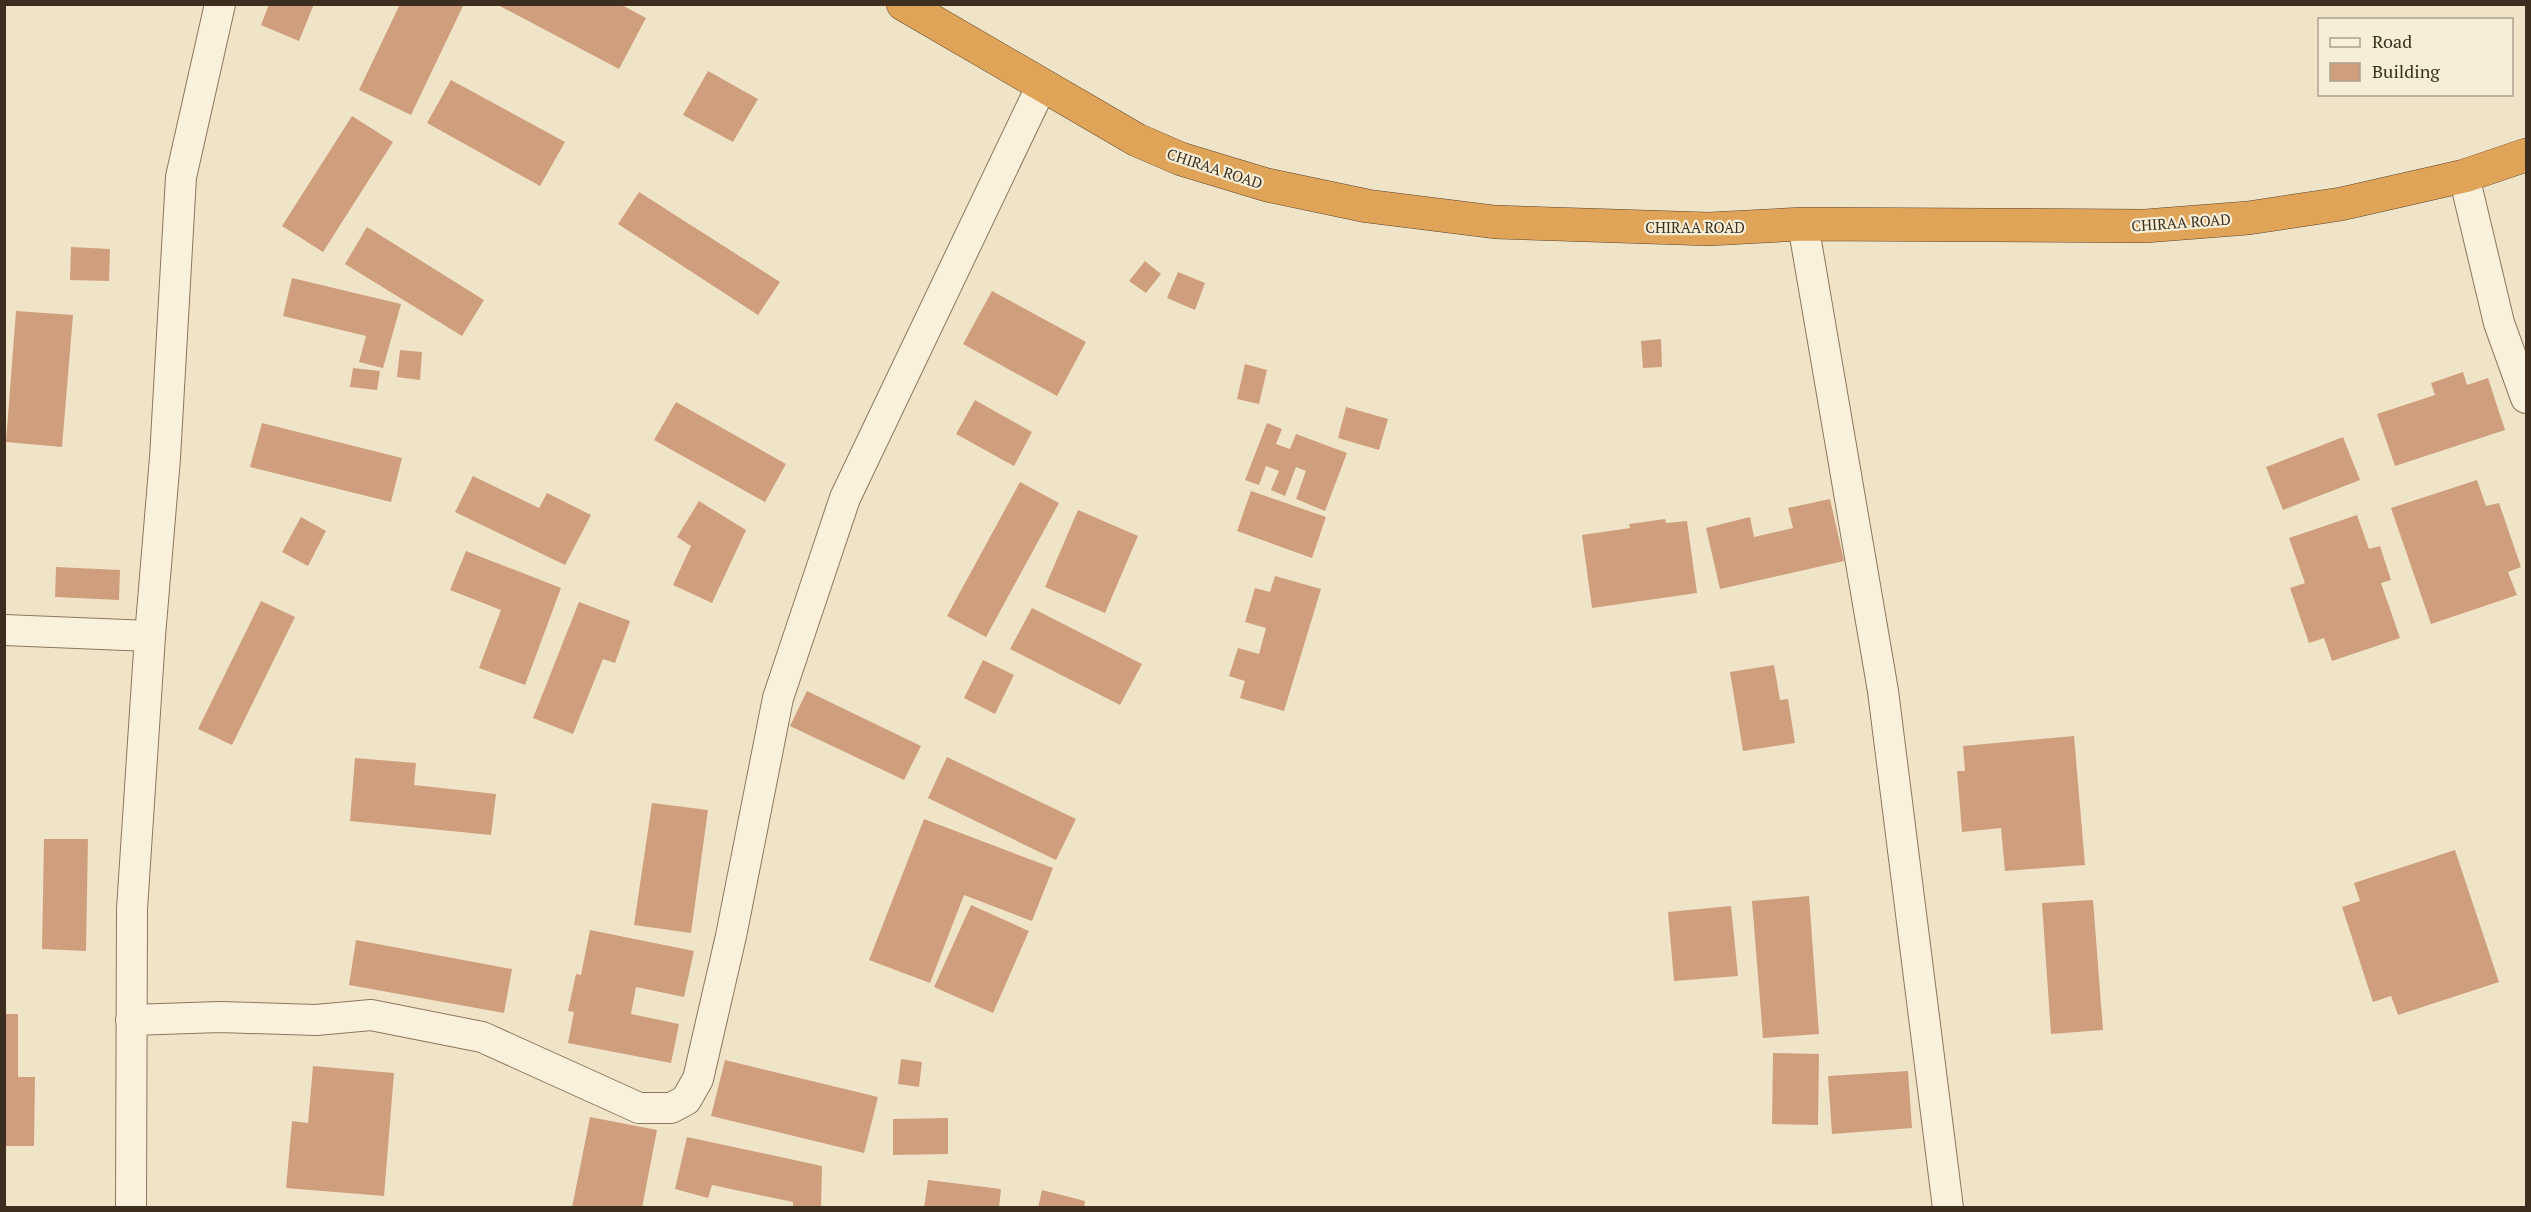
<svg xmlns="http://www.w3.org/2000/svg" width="2531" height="1212" viewBox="0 0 2531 1212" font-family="'PT Serif',serif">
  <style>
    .building { fill: #cf9f7d }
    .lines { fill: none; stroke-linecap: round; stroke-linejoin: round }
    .street-casing { stroke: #8d765c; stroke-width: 32 }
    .highway-casing { stroke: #5b4430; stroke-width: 34 }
    .street { stroke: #faf1dc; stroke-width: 30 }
    .highway { stroke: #e0a458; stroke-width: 33 }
    .labels { text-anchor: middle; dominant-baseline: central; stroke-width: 4.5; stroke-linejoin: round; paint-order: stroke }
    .street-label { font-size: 15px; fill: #3d2e20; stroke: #f7eed8 }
  </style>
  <rect width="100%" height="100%" fill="#f0e4c8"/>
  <!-- building -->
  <path class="building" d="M 269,4 L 314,4 L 299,41 L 261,25 Z
    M 400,4 L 464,4 L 411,115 L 359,90 Z
    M 496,4 L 620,4 L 646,18 L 619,69 Z
    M 708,71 L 758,99 L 733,142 L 683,115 Z
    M 451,80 L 565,142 L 540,186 L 427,123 Z
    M 352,116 L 393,142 L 323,252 L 282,226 Z
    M 639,192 L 780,282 L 758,315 L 618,224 Z
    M 367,227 L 484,300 L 462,336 L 345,264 Z
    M 71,247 L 110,249 L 109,281 L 70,280 Z
    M 1145,261 L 1161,274 L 1146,293 L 1129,281 Z
    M 1178,272 L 1205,283 L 1195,310 L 1167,298 Z
    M 292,278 L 401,304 L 383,368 L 359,362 L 366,336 L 283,316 Z
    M 992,291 L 1086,342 L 1057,396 L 963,344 Z
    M 16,311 L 73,315 L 62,447 L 6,442 Z
    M 1661,339 L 1662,367 L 1643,368 L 1641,341 Z
    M 400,350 L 422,352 L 420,380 L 397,377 Z
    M 1245,364 L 1267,370 L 1259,404 L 1237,399 Z
    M 353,368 L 380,371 L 377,390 L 350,387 Z
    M 2463,372 L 2467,385 L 2488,378 L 2505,430 L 2395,466 L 2377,414 L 2435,395 L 2431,383 Z
    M 975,400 L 1032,432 L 1014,466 L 956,434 Z
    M 676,402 L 786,464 L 765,502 L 654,440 Z
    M 1346,407 L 1388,419 L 1379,450 L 1338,438 Z
    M 262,423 L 402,458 L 391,502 L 250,467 Z
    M 1267,423 L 1282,429 L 1276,444 L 1290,449 L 1296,434 L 1347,453 L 1325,511 L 1296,499 L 1306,471 L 1296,467 L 1285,496 L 1271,490 L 1279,471 L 1266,466 L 1259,485 L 1245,480 Z
    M 2343,437 L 2360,480 L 2283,510 L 2266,467 Z
    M 473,476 L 539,508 L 547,493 L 591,515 L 565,565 L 455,512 Z
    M 2477,480 L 2486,506 L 2499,503 L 2521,567 L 2508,572 L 2517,595 L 2431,624 L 2391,508 Z
    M 1020,482 L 1059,503 L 986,637 L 947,616 Z
    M 1251,491 L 1326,517 L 1312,558 L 1237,531 Z
    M 1830,499 L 1844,561 L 1720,589 L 1706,528 L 1750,517 L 1754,537 L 1793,528 L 1788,508 Z
    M 699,501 L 746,530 L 712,603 L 673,585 L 691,546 L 677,537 Z
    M 1078,510 L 1138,536 L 1105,613 L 1045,587 Z
    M 2357,515 L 2369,549 L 2380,546 L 2391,580 L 2381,583 L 2400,638 L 2332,661 L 2324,638 L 2309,643 L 2290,588 L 2305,583 L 2289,538 Z
    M 301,517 L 326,531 L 308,566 L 282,552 Z
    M 1665,519 L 1666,523 L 1687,521 L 1697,593 L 1592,608 L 1582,535 L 1630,528 L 1629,524 Z
    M 466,551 L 561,588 L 525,685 L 479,668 L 501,610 L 450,590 Z
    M 56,567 L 120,570 L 119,600 L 55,597 Z
    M 1275,576 L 1321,589 L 1284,711 L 1240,698 L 1245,681 L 1229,676 L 1238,648 L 1259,654 L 1266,628 L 1245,622 L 1255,588 L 1270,592 Z
    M 261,601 L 295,617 L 232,745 L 198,729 Z
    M 579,602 L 630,621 L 615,663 L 603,659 L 573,734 L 533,718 Z
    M 1032,608 L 1142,664 L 1120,705 L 1010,649 Z
    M 983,660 L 1014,675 L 995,714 L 964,698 Z
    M 1774,665 L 1780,700 L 1788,699 L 1795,743 L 1743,751 L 1730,672 Z
    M 807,691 L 921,746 L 904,780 L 790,726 Z
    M 2074,736 L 2085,865 L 2005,871 L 2001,828 L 1962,832 L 1957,771 L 1965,771 L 1963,746 Z
    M 947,757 L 1076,819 L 1056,860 L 928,798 Z
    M 355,758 L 416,763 L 414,785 L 496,794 L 491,835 L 350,821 Z
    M 652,803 L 708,810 L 691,933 L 634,925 Z
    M 924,819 L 1053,868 L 1032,921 L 964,895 L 930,983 L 869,960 Z
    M 44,839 L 88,839 L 86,951 L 42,949 Z
    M 2455,850 L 2499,982 L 2398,1015 L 2391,996 L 2373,1002 L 2342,907 L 2360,901 L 2354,883 Z
    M 1809,896 L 1819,1034 L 1763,1038 L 1752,901 Z
    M 2093,900 L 2103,1030 L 2051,1034 L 2042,903 Z
    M 971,905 L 1029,931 L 993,1013 L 934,987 Z
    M 1731,906 L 1738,976 L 1674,981 L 1668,912 Z
    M 590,930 L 694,951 L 684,997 L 636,987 L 631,1014 L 679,1024 L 671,1063 L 568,1043 L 574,1012 L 568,1011 L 576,974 L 581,975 Z
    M 356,940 L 512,969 L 504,1013 L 349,985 Z
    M 4,1014 L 18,1014 L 18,1077 L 35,1077 L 34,1146 L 4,1146 Z
    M 1773,1053 L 1819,1054 L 1818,1125 L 1772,1124 Z
    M 901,1059 L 922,1062 L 919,1087 L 898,1084 Z
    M 725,1060 L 878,1097 L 864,1153 L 711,1116 Z
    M 313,1066 L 394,1073 L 384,1196 L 286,1188 L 292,1121 L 308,1123 Z
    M 1908,1071 L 1912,1128 L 1832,1134 L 1828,1076 Z
    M 590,1117 L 657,1130 L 642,1208 L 572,1208 Z
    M 948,1118 L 948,1154 L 893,1155 L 893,1119 Z
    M 687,1137 L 822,1166 L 821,1208 L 793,1208 L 793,1202 L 712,1185 L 708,1198 L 675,1189 Z
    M 928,1180 L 1001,1189 L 999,1208 L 924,1208 Z
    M 1042,1190 L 1085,1201 L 1084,1208 L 1038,1208 Z"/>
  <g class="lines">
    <defs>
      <path id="street" d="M 2464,176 L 2499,323 L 2526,398
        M 1803,224 L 1883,691 L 1948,1208
        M 4,630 L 150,636
        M 131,1020 L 220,1017 L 316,1020 L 371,1015 L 482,1037 L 639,1108 L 671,1108 L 686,1100 L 698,1079 L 731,936 L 778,698 L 845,498 L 1042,85
        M 131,1208 L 132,909 L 150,636 L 165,458 L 181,177 L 220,4"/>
      <path id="highway" d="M 903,4 L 1137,140 L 1181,159 L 1267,185 L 1367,206 L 1495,222 L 1709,229 L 1803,224 L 2145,226 L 2248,218 L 2341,204 L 2464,176 L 2526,155"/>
    </defs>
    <!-- street casing -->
    <use href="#street" class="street-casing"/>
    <!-- highway casing -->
    <use href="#highway" class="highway-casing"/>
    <!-- street -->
    <use href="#street" class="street"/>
    <!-- highway -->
    <use href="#highway" class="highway"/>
  </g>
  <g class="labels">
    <!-- street labels -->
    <g class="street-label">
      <text transform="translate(1215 168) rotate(18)">CHIRAA ROAD</text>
      <text transform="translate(2181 222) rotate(-4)">CHIRAA ROAD</text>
      <text x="1695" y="227">CHIRAA ROAD</text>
    </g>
  </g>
  <!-- border -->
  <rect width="2531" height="1212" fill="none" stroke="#3d2e20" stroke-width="12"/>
  <!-- legend -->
  <rect x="2318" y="18" width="195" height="78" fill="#f7eed8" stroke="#ada18e" stroke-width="1.5"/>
  <rect x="2330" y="38" width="30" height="9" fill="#faf1dc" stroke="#ada18e" stroke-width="1.5"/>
  <text x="2372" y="48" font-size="18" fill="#3d2e20">Road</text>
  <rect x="2330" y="63" width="30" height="18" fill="#cf9f7d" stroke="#ada18e" stroke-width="1.5"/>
  <text x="2372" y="78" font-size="18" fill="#3d2e20">Building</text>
</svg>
